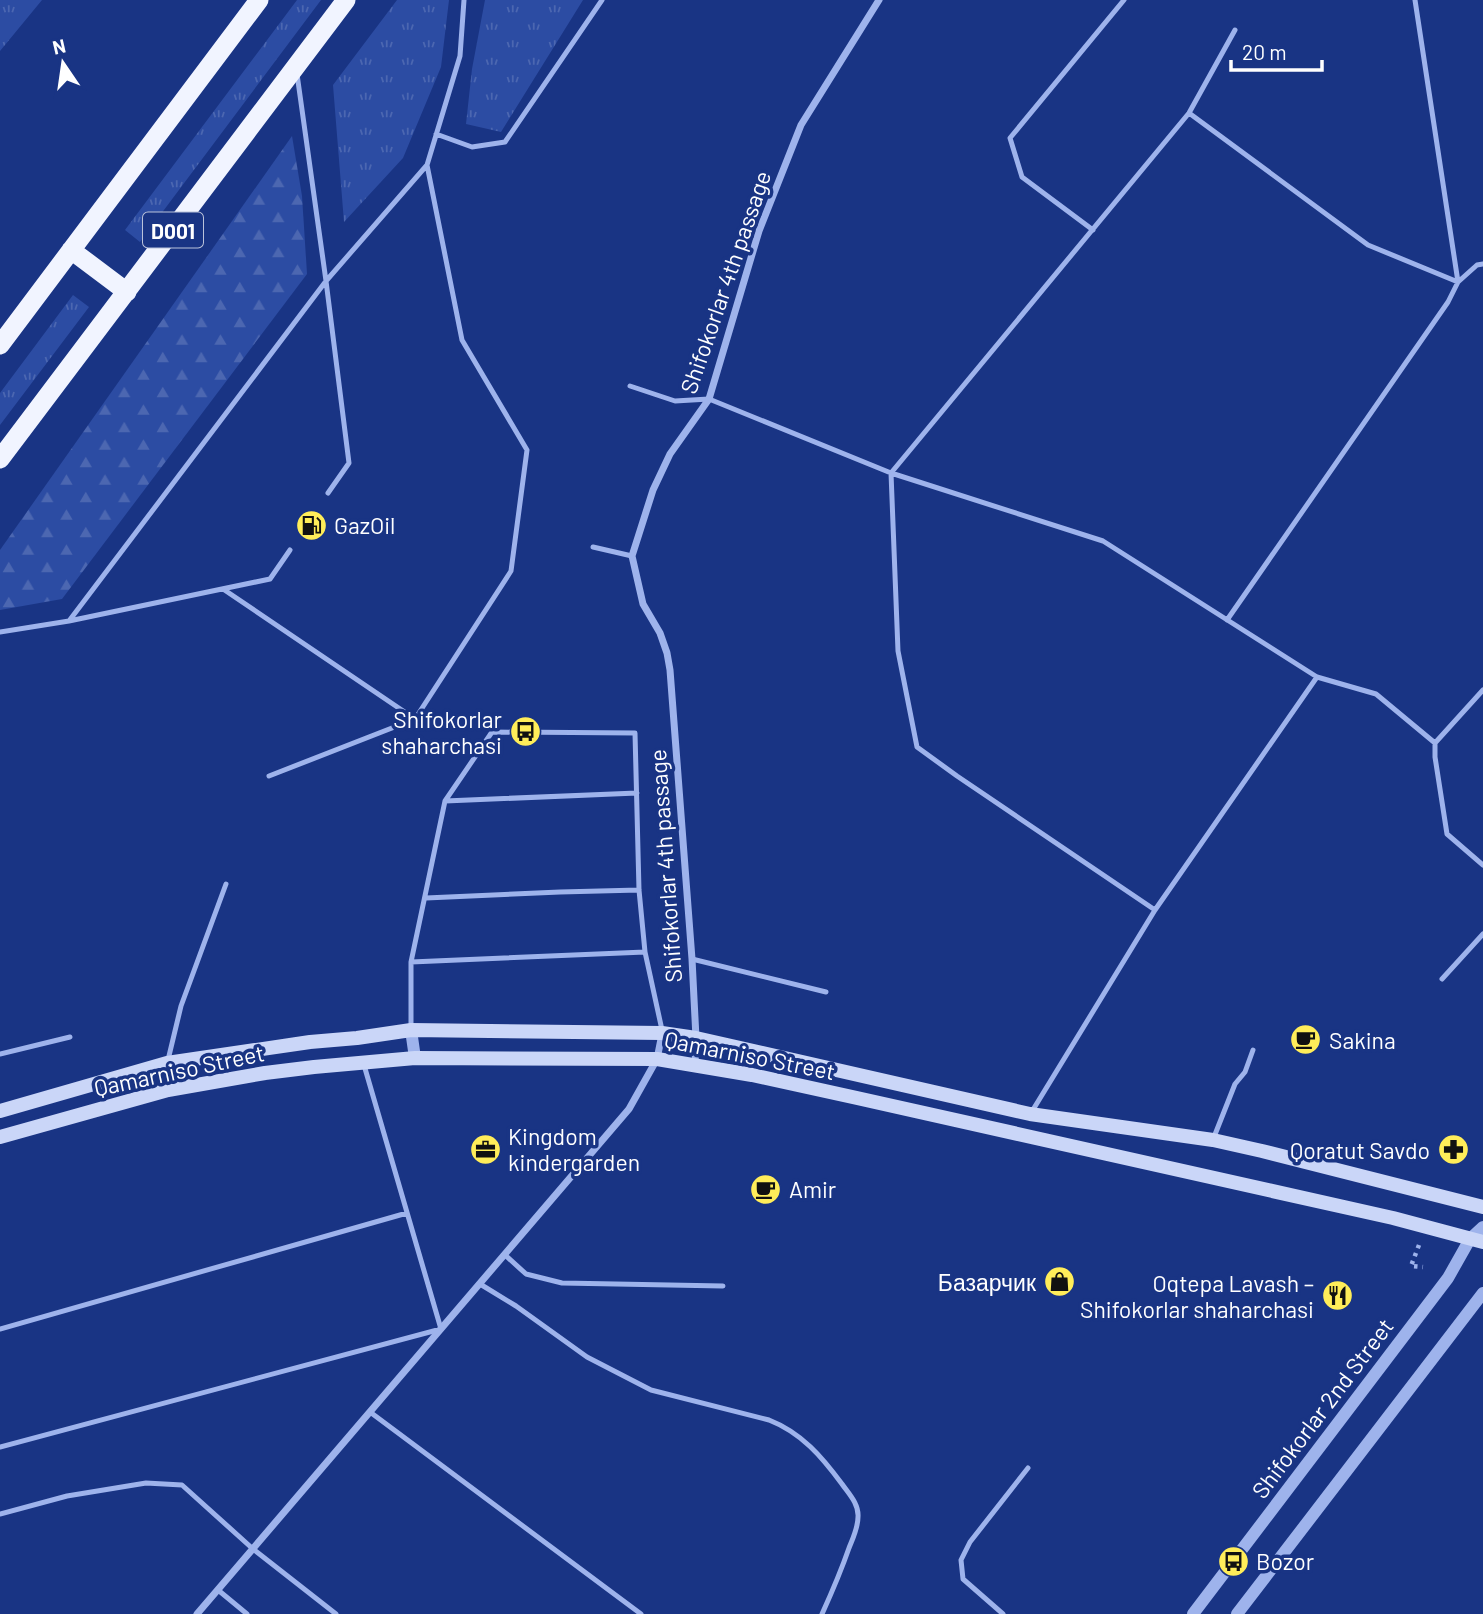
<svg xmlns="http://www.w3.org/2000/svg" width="1483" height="1614" viewBox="0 0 1483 1614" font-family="Barlow,sans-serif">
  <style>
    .grass { fill: url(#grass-tufts) }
    .forest { fill: url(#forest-firs) }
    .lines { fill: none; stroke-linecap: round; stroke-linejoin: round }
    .path { stroke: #9eb3ec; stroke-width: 4.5; stroke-dasharray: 3.5 5; stroke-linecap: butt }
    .service { stroke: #9eb3ec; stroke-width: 5 }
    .minor { stroke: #9eb3ec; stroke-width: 7 }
    .tertiary { stroke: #9eb3ec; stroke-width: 12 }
    .secondary { stroke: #cad6f8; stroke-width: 14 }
    .trunk { stroke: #f1f4ff; stroke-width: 19 }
    .labels { text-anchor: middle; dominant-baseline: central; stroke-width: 7; stroke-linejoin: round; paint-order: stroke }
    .shield { fill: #193484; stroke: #bac2da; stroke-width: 2 }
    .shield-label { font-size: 21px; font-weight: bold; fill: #fff }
    .street-label { font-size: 23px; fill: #fff; stroke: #193484 }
    .poi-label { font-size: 23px; fill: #fff; stroke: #193484; text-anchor: start }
  </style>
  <defs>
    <pattern id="grass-tufts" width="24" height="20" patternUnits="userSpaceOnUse" patternTransform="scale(1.75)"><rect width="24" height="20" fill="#2c4ca3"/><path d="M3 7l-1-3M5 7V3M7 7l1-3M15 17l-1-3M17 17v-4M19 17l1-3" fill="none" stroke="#4c67b1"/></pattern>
    <pattern id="forest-firs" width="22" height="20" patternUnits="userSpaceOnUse" patternTransform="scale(1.75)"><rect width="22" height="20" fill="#2c4ca3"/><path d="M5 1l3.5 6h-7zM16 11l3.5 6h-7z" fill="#4c67b1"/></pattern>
  </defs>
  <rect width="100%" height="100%" fill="#193484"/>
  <!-- grass -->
  <path class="grass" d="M 0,0 L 42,0 L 0,51 Z
    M 297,0 L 321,0 L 140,242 L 125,230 Z
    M 397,0 L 449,0 L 441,67 L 403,158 L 344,222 L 333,85 Z
    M 485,0 L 583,0 L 501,132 L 466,124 L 472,69 Z
    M 73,295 L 89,307 L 0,425 L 0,393 Z"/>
  <!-- forest -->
  <path class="forest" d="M 292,136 L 302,196 L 307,274 L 62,599 L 0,610 L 0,550 Z"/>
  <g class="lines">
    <!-- path -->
    <path class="path" d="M 1419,1245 L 1411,1266 L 1423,1267"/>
    <!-- service -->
    <path class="service" d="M 297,74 L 326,281 L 349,463 L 328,493
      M 1189,113 L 1368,245 L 1458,282 L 1477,265 L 1483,264
      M 436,134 L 472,147 L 505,142 L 602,0
      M 1093,230 L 1022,177 L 1010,138 L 1124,0
      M 630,386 L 675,401 L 709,399 L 891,473 L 1103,541 L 1317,677 L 1376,694 L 1435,743 L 1435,757 L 1447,834 L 1483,865
      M 593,547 L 632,556
      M 223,589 L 415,719 L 511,571 L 527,450 L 462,340 L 427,165
      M 1227,620 L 1448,302 L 1458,282 L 1415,0
      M 69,621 L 270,579 L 290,550
      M 0,632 L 69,621 L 326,281 L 427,165 L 460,56 L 464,0
      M 1435,743 L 1483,690
      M 269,776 L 415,719
      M 445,801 L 637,793
      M 426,898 L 560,892 L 639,890
      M 1155,910 L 957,776 L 917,747 L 898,651 L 891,473 L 1189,113 L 1235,30
      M 692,959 L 826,992
      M 411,962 L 645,952
      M 1442,979 L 1483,934
      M 411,1028 L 411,962 L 445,801 L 492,732 L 635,733 L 639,890 L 645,952 L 662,1030
      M 0,1054 L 70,1037
      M 168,1060 L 181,1006 L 226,884
      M 1031,1113 L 1155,910 L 1317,677
      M 1214,1137 L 1235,1084 L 1245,1072 L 1253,1050
      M 505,1255 L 526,1274 L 562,1283 L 723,1286
      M 480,1284 L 516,1306 L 587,1357 L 651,1390 L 769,1420 C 802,1433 822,1457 842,1484 C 849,1494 859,1504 858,1517 C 858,1528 853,1538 849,1548 C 841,1571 832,1592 822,1614
      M 0,1329 L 407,1213
      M 370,1412 L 641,1614
      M 0,1447 L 441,1329 L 364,1065
      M 0,1514 L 67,1496 L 146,1483 L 182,1485 L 253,1549 L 336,1614
      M 218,1590 L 247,1614
      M 1003,1614 L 963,1579 L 961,1560 L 970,1542 L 1028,1468"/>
    <!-- minor -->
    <path class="minor" d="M 695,1066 L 696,1038 L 692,959 L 670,670 L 667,653 L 660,633 L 643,604 L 632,556 L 653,490 L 670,454 L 709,399 L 759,231 L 801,125 L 879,0
      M 197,1614 L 629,1109 L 657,1059 L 662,1034"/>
    <!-- tertiary -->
    <path class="tertiary" d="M 411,1030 L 415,1058
      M 1193,1614 L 1448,1278 L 1470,1239 L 1483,1227
      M 1237,1614 L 1483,1293"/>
    <!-- secondary -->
    <path class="secondary" d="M 0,1111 L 167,1063 L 310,1042 L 357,1038 L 411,1030 L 662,1033 L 696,1038 L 1030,1114 L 1213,1140 L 1262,1151 L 1483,1207
      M 0,1137 L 168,1090 L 265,1073 L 314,1067 L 415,1058 L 657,1059 L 752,1075 L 857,1098 L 1393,1218 L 1483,1242"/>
    <!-- trunk -->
    <path class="trunk" d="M 71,250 L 127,292
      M 0,345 L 259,0
      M 0,459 L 346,0"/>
  </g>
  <!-- icons -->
  <defs>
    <symbol id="fuel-disc" viewBox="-11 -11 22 22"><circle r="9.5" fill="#ffed59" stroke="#193484"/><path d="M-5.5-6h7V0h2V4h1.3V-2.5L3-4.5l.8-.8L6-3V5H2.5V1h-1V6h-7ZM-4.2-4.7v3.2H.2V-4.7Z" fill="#111"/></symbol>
    <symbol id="bus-disc" viewBox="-11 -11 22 22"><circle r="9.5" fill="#ffed59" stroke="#193484"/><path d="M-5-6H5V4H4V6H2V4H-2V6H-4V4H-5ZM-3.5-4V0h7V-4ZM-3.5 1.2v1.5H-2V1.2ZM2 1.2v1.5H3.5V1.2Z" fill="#111"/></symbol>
    <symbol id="cafe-disc" viewBox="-11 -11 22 22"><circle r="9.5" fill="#ffed59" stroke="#193484"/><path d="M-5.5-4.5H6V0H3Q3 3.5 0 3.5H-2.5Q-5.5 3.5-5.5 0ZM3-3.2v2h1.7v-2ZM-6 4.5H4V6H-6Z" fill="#111"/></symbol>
    <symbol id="office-disc" viewBox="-11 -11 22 22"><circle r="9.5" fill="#ffed59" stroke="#193484"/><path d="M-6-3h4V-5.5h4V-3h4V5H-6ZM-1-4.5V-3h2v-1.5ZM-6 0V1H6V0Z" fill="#111"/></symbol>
    <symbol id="pharmacy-disc" viewBox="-11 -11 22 22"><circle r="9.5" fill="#ffed59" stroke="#193484"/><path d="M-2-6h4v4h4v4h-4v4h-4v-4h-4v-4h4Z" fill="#111"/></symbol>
    <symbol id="shop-disc" viewBox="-11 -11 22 22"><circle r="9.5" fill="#ffed59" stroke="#193484"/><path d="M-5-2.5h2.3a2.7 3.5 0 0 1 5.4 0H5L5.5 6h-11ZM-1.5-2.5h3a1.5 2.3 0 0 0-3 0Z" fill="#111"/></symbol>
    <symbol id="restaurant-disc" viewBox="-11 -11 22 22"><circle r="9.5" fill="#ffed59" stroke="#193484"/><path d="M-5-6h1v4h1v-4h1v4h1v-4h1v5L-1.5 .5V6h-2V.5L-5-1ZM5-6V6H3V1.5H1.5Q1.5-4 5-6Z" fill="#111"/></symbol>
  </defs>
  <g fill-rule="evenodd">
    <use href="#fuel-disc" x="294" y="508" width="35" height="35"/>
    <use href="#bus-disc" x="508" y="714" width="35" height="35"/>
    <use href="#cafe-disc" x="1288" y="1022" width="35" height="35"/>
    <use href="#office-disc" x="468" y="1132" width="35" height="35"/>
    <use href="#pharmacy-disc" x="1436" y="1132" width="35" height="35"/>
    <use href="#cafe-disc" x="748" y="1172" width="35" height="35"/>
    <use href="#shop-disc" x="1042" y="1264" width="35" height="35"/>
    <use href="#restaurant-disc" x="1320" y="1278" width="35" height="35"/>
    <use href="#bus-disc" x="1216" y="1544" width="35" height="35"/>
  </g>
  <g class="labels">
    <!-- shield labels -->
    <rect class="shield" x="143" y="212.5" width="60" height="35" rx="5"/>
    <g class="shield-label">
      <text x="173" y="230">D001</text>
    </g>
    <!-- street labels -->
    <g class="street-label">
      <text transform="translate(725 282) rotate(-71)">Shifokorlar 4th passage</text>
      <text transform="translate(665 866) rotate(-94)">Shifokorlar 4th passage</text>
      <text transform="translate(750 1055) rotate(11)">Qamarniso Street</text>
      <text transform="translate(179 1070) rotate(-12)">Qamarniso Street</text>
      <text transform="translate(1322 1408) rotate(-53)">Shifokorlar 2nd Street</text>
    </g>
    <!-- poi labels -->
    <g class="poi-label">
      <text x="334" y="525">GazOil</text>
      <text x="502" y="719" text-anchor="end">Shifokorlar<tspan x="502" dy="26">shaharchasi</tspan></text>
      <text x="1329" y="1040">Sakina</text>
      <text x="508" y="1136">Kingdom<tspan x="508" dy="26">kindergarden</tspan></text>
      <text x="1430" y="1150" text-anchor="end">Qoratut Savdo</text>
      <text x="789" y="1189">Amir</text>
      <text x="1036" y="1282" text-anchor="end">Базарчик</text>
      <text x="1314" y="1283" text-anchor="end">Oqtepa Lavash –<tspan x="1314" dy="26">Shifokorlar shaharchasi</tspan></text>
      <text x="1256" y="1561">Bozor</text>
    </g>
  </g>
  <!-- north arrow -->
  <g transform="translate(63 63) rotate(347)" stroke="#193484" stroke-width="5" paint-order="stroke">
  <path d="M0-5L12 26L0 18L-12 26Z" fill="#ffffff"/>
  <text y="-10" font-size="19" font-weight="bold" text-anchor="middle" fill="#ffffff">N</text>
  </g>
  <!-- scale -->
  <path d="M1231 60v10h91v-10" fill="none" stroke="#ffffff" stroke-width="3.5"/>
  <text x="1242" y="60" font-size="21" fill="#ffffff" stroke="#193484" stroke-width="5" paint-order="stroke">20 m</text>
</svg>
